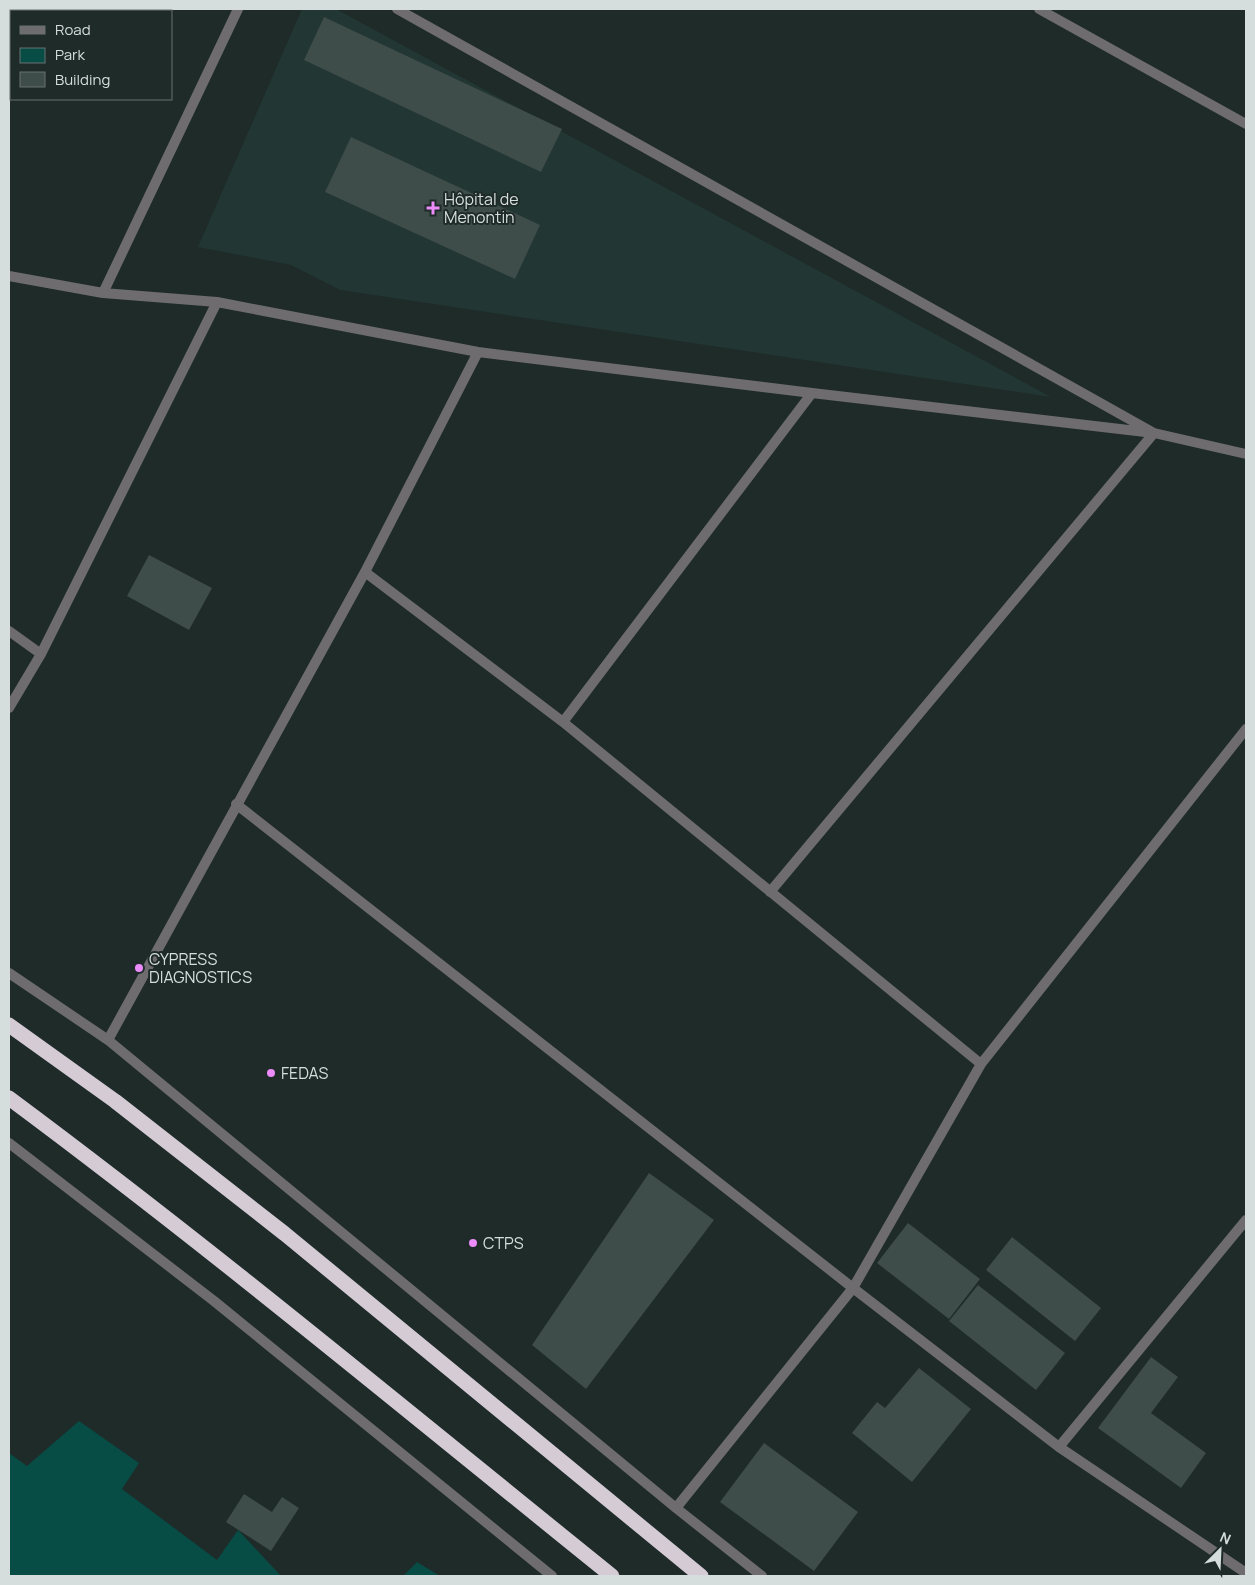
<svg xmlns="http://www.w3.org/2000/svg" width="1255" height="1585" viewBox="0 0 1255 1585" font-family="Manrope,sans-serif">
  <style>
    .built { fill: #223633 }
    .green { fill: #084c46 }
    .building { fill: #3e4c4a }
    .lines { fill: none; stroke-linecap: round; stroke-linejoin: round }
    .street { stroke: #6f6c70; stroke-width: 10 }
    .highway { stroke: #d4cbd5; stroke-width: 15 }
    .poi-dot { fill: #ec8cfa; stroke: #1e2b29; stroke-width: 2 }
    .labels { text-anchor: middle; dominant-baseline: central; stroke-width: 4; stroke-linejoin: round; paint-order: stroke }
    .poi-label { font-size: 16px; fill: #d6dedd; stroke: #1e2b29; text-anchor: start }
  </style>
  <rect width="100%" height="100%" fill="#1e2b29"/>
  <!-- built -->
  <path class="built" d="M 302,9 L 336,9 L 1051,397 L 340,290 L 291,265 L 198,247 Z"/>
  <!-- green -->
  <path class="green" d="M 79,1421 L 139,1463 L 122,1489 L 217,1560 L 238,1530 L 281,1576 L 9,1576 L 9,1453 L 27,1466 Z
    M 417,1562 L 440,1576 L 403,1576 Z"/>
  <!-- building -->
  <path class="building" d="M 324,17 L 562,129 L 541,172 L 304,60 Z
    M 351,137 L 540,225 L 515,279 L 325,192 Z
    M 149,555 L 212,588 L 189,630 L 127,596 Z
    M 649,1173 L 714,1220 L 586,1389 L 532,1345 Z
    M 908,1223 L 980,1279 L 949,1319 L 877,1263 Z
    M 1012,1237 L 1101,1308 L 1075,1341 L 986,1270 Z
    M 978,1285 L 1065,1353 L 1036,1390 L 949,1321 Z
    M 1151,1357 L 1178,1377 L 1151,1413 L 1206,1453 L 1181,1488 L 1098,1428 Z
    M 919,1368 L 971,1409 L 912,1482 L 852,1433 L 877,1402 L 885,1408 Z
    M 764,1443 L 858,1512 L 814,1571 L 720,1502 Z
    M 244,1494 L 272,1512 L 282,1497 L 299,1508 L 271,1551 L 226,1522 Z"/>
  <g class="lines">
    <!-- street -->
    <path class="street" d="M 397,9 L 1154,433 L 770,892
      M 1039,9 L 1246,124
      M 9,276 L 103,293 L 217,302 L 478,352 L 812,393 L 1154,433 L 1246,454
      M 103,293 L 238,9
      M 365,572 L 563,722 L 981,1064
      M 9,631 L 41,654
      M 9,708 L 41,654 L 217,302
      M 563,722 L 812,393
      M 236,804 L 853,1288 L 1059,1447 L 1246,1573
      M 9,973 L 108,1040 L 676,1508 L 762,1576
      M 108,1040 L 365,572 L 478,352
      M 9,1143 L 214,1301 L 552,1576
      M 1059,1447 L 1246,1220
      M 676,1508 L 853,1288 L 981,1064 L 1246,729"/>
    <!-- highway -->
    <path class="highway" d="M 9,1025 L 115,1101 L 285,1234 L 701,1576
      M 9,1098 C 215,1251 412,1415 612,1576"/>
  </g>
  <!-- markers -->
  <g class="poi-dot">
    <path d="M430.5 200.5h5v5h5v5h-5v5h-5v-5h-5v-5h5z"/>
    <circle cx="139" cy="968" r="5"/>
    <circle cx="271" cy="1073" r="5"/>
    <circle cx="473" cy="1243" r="5"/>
  </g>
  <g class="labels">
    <!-- poi labels -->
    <g class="poi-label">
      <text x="444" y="199">Hôpital de<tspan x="444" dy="18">Menontin</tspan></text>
      <text x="149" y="959">CYPRESS<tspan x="149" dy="18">DIAGNOSTICS</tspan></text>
      <text x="281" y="1073">FEDAS</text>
      <text x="483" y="1243">CTPS</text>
    </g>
  </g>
  <!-- border -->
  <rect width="1255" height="1585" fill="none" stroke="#d6dedd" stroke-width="20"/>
  <!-- legend -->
  <rect x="10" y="10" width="162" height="90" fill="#1e2b29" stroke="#687371"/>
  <rect x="20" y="26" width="25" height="8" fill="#6f6c70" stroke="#687371"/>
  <text x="55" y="35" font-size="15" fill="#d6dedd">Road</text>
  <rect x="20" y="48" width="25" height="15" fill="#084c46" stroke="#687371"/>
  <text x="55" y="60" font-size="15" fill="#d6dedd">Park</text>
  <rect x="20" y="72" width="25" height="15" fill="#3e4c4a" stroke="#687371"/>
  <text x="55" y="85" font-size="15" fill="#d6dedd">Building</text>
  <!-- north arrow -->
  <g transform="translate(1220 1550) rotate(24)" stroke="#1e2b29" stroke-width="4" paint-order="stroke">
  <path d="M0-4L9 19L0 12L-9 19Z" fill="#d6dedd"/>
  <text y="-8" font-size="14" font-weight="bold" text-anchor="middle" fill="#d6dedd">N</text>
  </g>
</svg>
